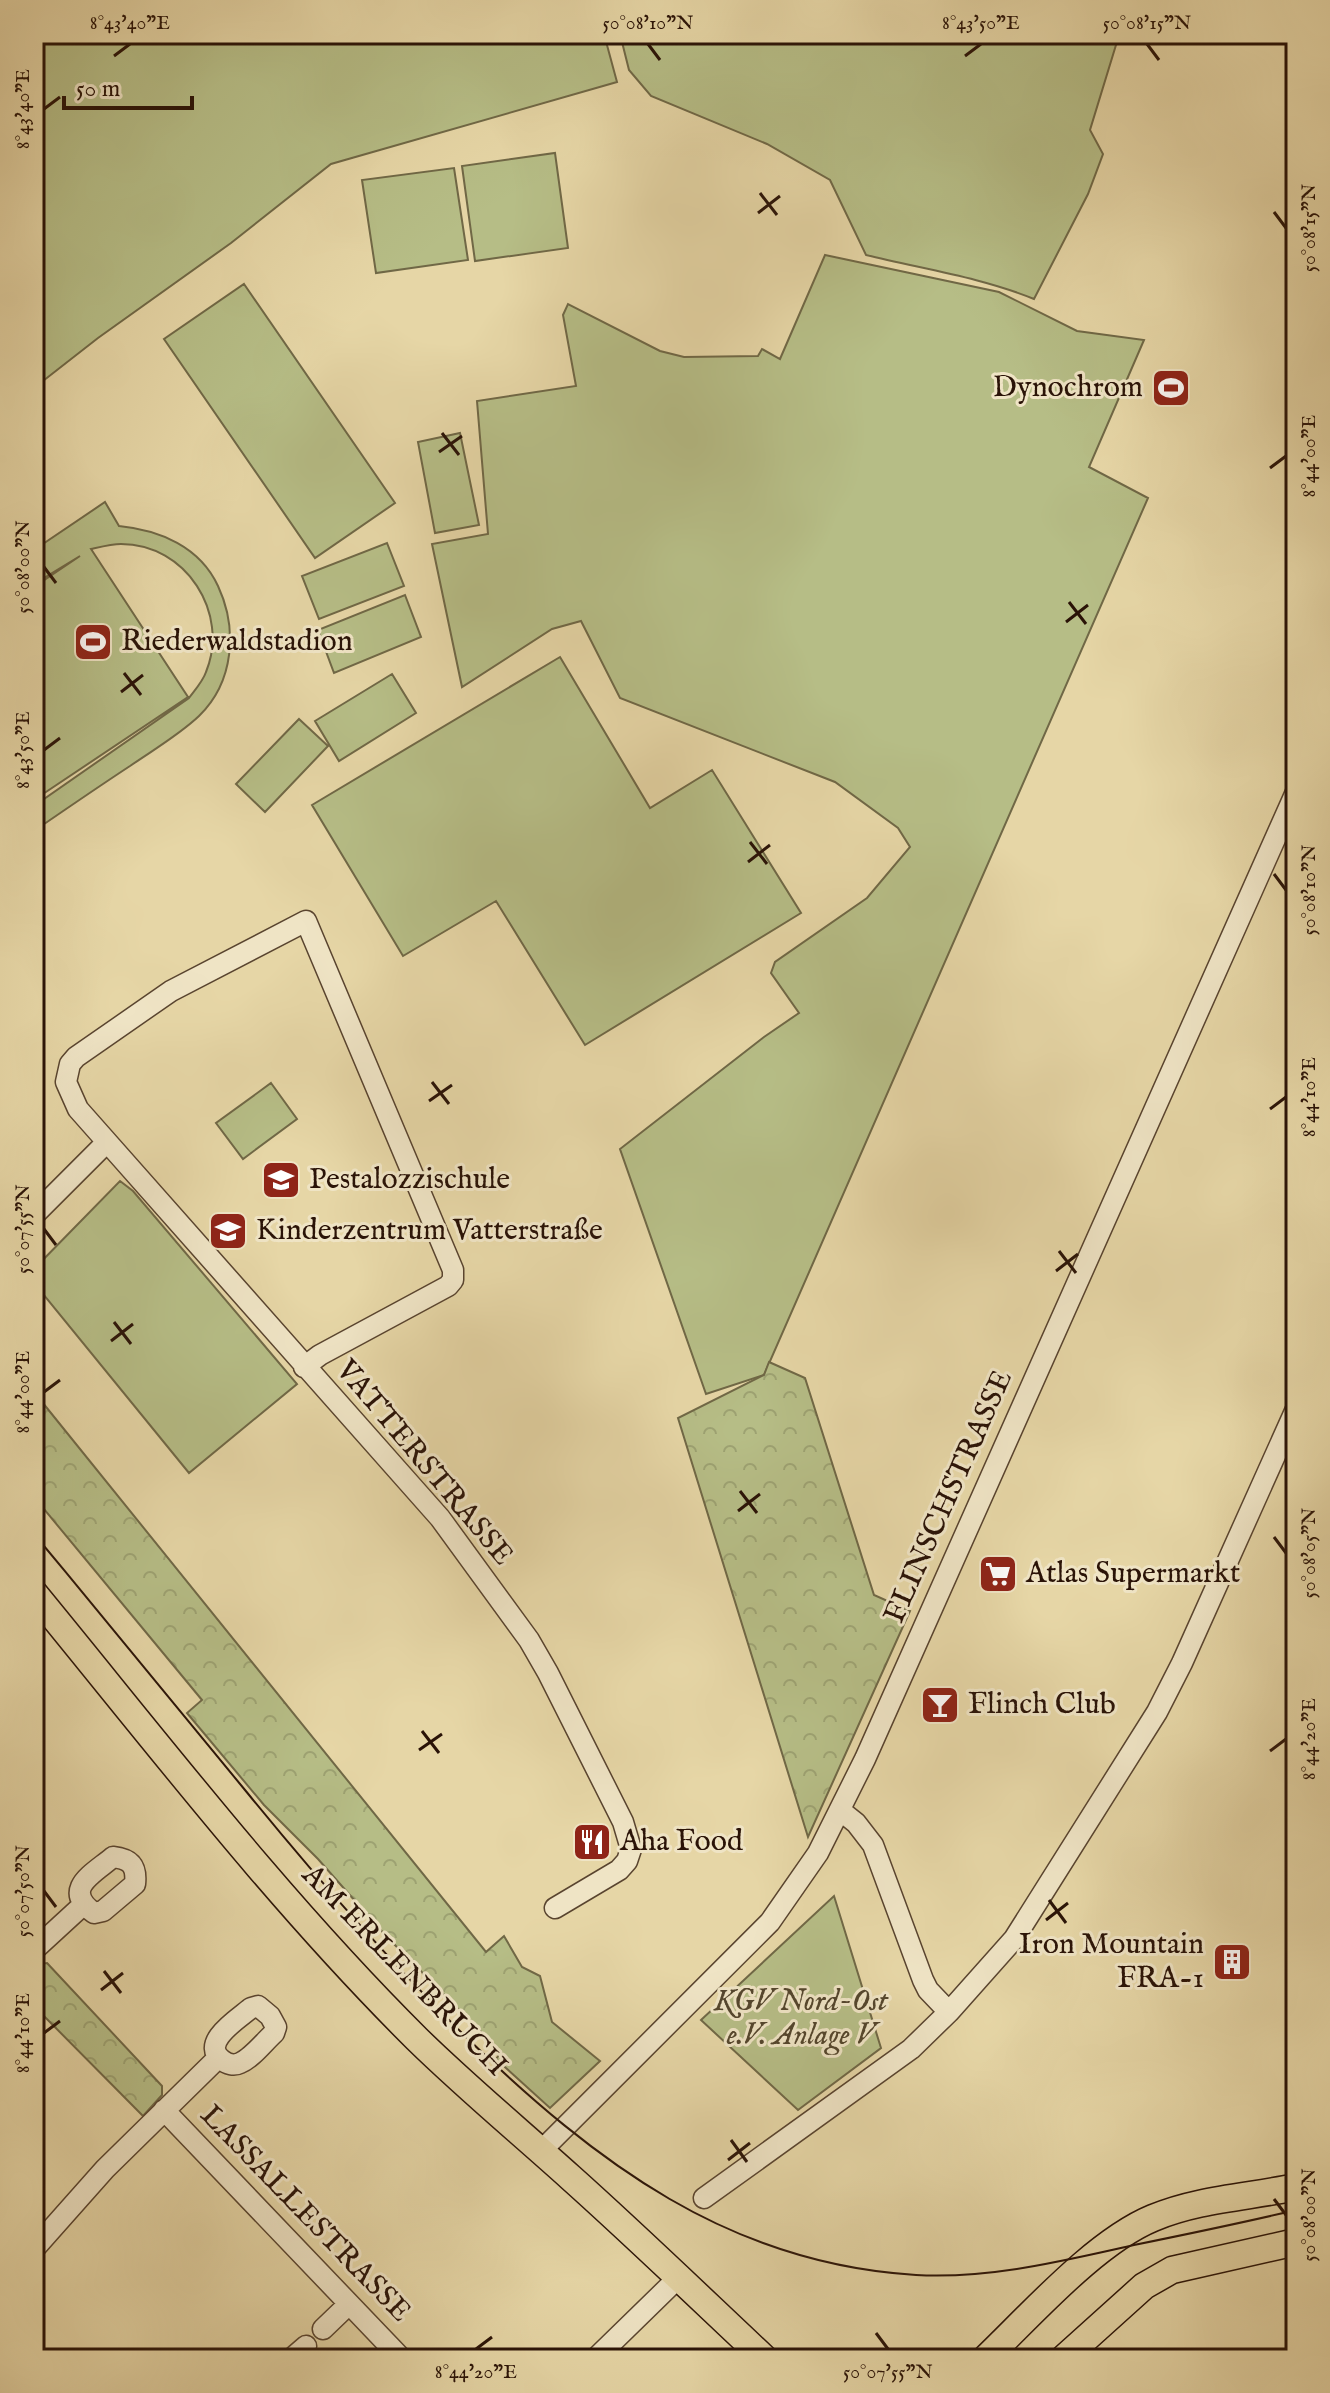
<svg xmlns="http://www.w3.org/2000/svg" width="1330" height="2393" viewBox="0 0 1330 2393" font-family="'IM FELL English',serif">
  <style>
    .green { fill: #b6bd86; stroke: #706846; stroke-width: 2 }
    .park { fill: url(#park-crowns); stroke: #706846; stroke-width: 2 }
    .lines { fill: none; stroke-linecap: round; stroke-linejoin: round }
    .minor-casing { stroke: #59442f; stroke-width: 23 }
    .major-casing { stroke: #2a1307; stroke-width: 29 }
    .minor { stroke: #efe4c5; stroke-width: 20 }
    .major { stroke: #e6d6a6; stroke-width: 26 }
    .tram { stroke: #2a1307; stroke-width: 2 }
    .ticks { fill: none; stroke: #2a1307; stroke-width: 3 }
    .labels { text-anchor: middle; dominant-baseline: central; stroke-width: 6; stroke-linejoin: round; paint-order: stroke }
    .poi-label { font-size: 30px; fill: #2a1307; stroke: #efe4c5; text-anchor: start }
    .street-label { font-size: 30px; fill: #2a1307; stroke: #efe4c5 }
    .park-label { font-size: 30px; font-style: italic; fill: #54462d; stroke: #efe4c5 }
    .neatline { fill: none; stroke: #2a1307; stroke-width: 3 }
    .ticks-label { font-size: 20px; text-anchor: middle; fill: #2a1307 }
  </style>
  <defs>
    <pattern id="park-crowns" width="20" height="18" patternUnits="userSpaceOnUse" patternTransform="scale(2)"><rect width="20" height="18" fill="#b6bd86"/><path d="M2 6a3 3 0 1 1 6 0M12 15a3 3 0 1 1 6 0" fill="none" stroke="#9da272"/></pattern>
  </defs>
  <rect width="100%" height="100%" fill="#e6d6a6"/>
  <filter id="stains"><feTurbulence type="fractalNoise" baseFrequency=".0025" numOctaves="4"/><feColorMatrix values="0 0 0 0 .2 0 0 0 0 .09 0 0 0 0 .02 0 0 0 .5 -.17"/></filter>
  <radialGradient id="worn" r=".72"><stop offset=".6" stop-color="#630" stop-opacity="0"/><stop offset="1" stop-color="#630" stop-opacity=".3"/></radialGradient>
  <!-- green -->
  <path class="green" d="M 34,34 L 604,34 L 617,82 L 331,164 L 231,243 L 98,338 L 34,388 Z
    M 620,34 L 1125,34 L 1116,45 L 1090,130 L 1103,154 L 1088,194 L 1034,299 C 980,277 922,269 866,255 L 830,180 L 767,144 L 651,96 L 629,70 Z
    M 555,153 L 568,248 L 475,261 L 462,166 Z
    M 454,168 L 468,260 L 376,273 L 362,180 Z
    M 825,255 L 999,292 L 1077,331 L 1144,340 L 1089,467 L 1148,498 L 764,1375 L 706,1394 L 620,1149 L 764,1037 L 799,1013 L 771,973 L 775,962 L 867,898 L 910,847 L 898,828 L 835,782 L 620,698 L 581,621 L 552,629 L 462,687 L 432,544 L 488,534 L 477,401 L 576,386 L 563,315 L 568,304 L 660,351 L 684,357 L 758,356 L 762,349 L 780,359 Z
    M 244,284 L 395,503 L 315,558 L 164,339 Z
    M 460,433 L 479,525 L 435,533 L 418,442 Z
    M 105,502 L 119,526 C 160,530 200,547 218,586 C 238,629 234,682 199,716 C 179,735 153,750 130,766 C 98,787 66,809 34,831 L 34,806 L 189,698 C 195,690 203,681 206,672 C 230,613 186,544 121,544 C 112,544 100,547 91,549 L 188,697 L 34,800 L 34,587 L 80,556 L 34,584 L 34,550 Z
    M 387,543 L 404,586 L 319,619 L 302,576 Z
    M 405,595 L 421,637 L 334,673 L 318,630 Z
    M 560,657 L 650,808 L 712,770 L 801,913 L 585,1045 L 496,901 L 403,956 L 312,805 Z
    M 392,674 L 416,713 L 339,761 L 315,721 Z
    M 299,719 L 328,746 L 265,812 L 236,784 Z
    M 271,1083 L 297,1119 L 243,1159 L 216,1123 Z
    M 120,1181 L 133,1191 L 297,1384 L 189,1473 L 34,1283 L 34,1269 Z
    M 834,1896 L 881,2048 L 798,2110 L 701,2020 Z"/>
  <!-- park -->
  <path class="park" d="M 769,1362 L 805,1378 L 874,1595 L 910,1611 L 808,1837 L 678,1418 L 764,1375 Z
    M 34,1392 L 486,1952 L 504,1936 L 522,1967 L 540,1976 L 552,2022 L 600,2061 L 550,2108 L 496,2059 L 501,2052 L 386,1936 L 318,1859 L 264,1805 L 187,1713 L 202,1700 L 34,1497 Z
    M 47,1963 L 162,2086 L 162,2095 L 143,2116 L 34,2006 L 34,1965 Z"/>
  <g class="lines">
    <defs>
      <path id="minor" d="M 34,1215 L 107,1142
        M 304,1367 L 320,1355 L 448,1286 L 453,1280 L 453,1270 L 306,921 L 171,991 L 76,1057 L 70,1064 L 66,1082 L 78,1109 L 440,1518 L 529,1640 L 548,1673 L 623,1822 L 631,1849 L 627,1861 L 619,1870 L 555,1908
        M 841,1811 L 856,1823 L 873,1845 L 923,1980 L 928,1990 L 949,2012
        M 113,1857 C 131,1859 137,1866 135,1884 L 103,1911 L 94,1913 C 61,1889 93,1874 113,1857 Z
        M 34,1950 L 83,1905
        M 258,2006 L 270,2016 L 276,2027 L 274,2033 C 264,2042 252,2058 240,2063 C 234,2066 227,2064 222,2060 C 199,2043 238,2019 251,2008 Z
        M 164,2110 L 402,2359
        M 541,2151 L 770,1922 L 818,1853 L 865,1759 L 1296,792
        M 704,2198 L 911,2049 L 949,2012 L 1014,1939 L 1157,1712 L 1182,1663 L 1296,1409
        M 34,2249 L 105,2169 L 218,2058
        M 323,2329 L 349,2304
        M 291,2359 L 306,2346
        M 595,2359 L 678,2278"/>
      <path id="major" d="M 34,1593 C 158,1744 278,1901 417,2039 C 466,2087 519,2131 570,2177 C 636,2236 700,2298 765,2359
        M 985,2359 C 1031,2315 1095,2242 1153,2218 C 1198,2199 1249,2197 1296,2187
        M 1063,2359 L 1144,2286 L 1172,2270 L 1296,2242"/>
    </defs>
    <!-- minor casing -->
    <use href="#minor" class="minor-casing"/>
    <!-- major casing -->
    <use href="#major" class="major-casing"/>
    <!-- minor -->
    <use href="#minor" class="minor"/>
    <!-- major -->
    <use href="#major" class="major"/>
    <!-- tram -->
    <path class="tram" d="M 34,1534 C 105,1619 175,1705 245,1790 C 315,1876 387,1959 466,2037 C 595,2162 729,2264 916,2275 C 990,2279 1062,2261 1134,2245 C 1188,2234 1242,2223 1296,2210"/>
  </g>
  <!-- ticks -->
  <path class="ticks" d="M 648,44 L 660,60M 1147,44 L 1159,60M 114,56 L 130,44M 965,56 L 981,44M 44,109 L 60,97M 760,193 L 777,215M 1274,212 L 1286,228M 758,213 L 780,196M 442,433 L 459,455M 439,452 L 462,436M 1270,468 L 1286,456M 44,567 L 56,583M 1069,602 L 1086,624M 1066,622 L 1088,605M 124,673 L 141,695M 121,692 L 143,675M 44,750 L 60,738M 750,842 L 767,864M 748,862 L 770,845M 1274,874 L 1286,890M 432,1082 L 449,1104M 429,1101 L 452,1085M 1270,1109 L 1286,1097M 44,1229 L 56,1245M 1059,1251 L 1076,1273M 1056,1271 L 1078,1254M 114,1322 L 131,1344M 111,1341 L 133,1324M 44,1392 L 60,1380M 740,1491 L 757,1513M 738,1511 L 760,1494M 1274,1537 L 1286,1553M 422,1731 L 439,1753M 419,1750 L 442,1734M 1270,1751 L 1286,1739M 44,1891 L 56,1907M 1049,1900 L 1066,1923M 1046,1920 L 1068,1903M 104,1971 L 121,1993M 101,1990 L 123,1973M 44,2033 L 60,2021M 731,2140 L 747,2162M 728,2160 L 750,2143M 1274,2199 L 1286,2215M 876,2333 L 888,2349M 476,2349 L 492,2337"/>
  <!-- icons -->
  <defs>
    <symbol id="stadium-square" viewBox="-11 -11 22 22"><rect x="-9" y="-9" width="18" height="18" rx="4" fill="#8f2418" stroke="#efe4c5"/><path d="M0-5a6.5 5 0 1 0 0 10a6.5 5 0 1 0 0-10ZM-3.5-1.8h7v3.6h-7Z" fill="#fff"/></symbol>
    <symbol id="school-square" viewBox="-11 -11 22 22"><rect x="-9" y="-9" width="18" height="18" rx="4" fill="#8f2418" stroke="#efe4c5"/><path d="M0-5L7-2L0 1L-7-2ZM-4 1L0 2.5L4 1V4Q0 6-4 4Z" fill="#fff"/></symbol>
    <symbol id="supermarket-square" viewBox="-11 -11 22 22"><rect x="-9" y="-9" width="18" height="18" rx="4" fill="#8f2418" stroke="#efe4c5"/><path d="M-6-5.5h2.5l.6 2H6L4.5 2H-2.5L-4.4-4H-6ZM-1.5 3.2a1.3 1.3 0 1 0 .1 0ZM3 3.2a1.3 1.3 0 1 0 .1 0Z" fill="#fff"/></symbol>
    <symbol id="bar-square" viewBox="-11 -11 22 22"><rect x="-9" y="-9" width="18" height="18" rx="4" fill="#8f2418" stroke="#efe4c5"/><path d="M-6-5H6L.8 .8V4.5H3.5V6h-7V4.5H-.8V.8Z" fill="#fff"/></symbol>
    <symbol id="restaurant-square" viewBox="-11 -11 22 22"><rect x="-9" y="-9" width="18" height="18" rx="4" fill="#8f2418" stroke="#efe4c5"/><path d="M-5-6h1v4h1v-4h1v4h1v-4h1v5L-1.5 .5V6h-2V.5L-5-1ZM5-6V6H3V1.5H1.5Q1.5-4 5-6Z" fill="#fff"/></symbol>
    <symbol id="building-square" viewBox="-11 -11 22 22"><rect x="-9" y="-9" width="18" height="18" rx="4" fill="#8f2418" stroke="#efe4c5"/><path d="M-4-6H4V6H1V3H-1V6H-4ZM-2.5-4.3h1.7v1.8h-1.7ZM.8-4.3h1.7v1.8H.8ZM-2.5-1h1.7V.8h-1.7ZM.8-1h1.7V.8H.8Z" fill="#fff"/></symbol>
  </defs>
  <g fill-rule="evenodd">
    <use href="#stadium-square" x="1149" y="366" width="44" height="44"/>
    <use href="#stadium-square" x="71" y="620" width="44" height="44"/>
    <use href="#school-square" x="259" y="1158" width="44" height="44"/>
    <use href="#school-square" x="206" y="1209" width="44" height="44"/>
    <use href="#supermarket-square" x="976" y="1552" width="44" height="44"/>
    <use href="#bar-square" x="918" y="1683" width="44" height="44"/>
    <use href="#restaurant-square" x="570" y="1820" width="44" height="44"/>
    <use href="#building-square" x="1210" y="1940" width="44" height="44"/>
  </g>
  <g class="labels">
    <!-- poi labels -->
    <g class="poi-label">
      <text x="1143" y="388" text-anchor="end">Dynochrom</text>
      <text x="121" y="642">Riederwaldstadion</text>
      <text x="309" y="1180">Pestalozzischule</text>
      <text x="256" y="1231">Kinderzentrum Vatterstraße</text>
      <text x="1026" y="1574">Atlas Supermarkt</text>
      <text x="968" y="1705">Flinch Club</text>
      <text x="620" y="1842">Aha Food</text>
      <text x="1204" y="1945" text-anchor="end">Iron Mountain<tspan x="1204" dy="34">FRA-1</tspan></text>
    </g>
    <!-- street labels -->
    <g class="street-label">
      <text transform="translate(424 1463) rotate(50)">VATTERSTRASSE</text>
      <text transform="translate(949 1497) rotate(-66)">FLINSCHSTRASSE</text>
      <text transform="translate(404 1971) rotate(46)">AM ERLENBRUCH</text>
      <text transform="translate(305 2214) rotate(46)">LASSALLESTRASSE</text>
    </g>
    <!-- park labels -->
    <g class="park-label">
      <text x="801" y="2002">KGV Nord-Ost<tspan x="801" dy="34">e.V. Anlage V</tspan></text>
    </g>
  </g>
  <!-- margin -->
  <rect width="1330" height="2393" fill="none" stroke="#e6d6a6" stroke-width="88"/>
  <!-- scale -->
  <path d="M64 96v12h128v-12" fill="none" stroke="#2a1307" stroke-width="4"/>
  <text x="76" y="96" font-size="24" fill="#2a1307" stroke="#efe4c5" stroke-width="6" paint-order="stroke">50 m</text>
  <rect x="44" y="44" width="1242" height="2305" class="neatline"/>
  <g class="ticks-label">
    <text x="130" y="29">8°43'40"E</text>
    <text x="648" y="29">50°08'10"N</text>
    <text x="981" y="29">8°43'50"E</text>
    <text x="1147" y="29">50°08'15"N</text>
    <text transform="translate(22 109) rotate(-90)" y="7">8°43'40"E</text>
    <text transform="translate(1308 228) rotate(-90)" y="7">50°08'15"N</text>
    <text transform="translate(1308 456) rotate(-90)" y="7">8°44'00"E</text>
    <text transform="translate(22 567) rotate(-90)" y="7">50°08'00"N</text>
    <text transform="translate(22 750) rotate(-90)" y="7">8°43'50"E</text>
    <text transform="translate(1308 890) rotate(-90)" y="7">50°08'10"N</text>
    <text transform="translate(1308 1097) rotate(-90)" y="7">8°44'10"E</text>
    <text transform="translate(22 1229) rotate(-90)" y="7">50°07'55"N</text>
    <text transform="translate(22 1392) rotate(-90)" y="7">8°44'00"E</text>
    <text transform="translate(1308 1553) rotate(-90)" y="7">50°08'05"N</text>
    <text transform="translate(1308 1739) rotate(-90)" y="7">8°44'20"E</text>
    <text transform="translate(22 1891) rotate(-90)" y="7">50°07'50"N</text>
    <text transform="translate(22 2033) rotate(-90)" y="7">8°44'10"E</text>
    <text transform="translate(1308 2215) rotate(-90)" y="7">50°08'00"N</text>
    <text x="476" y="2378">8°44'20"E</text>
    <text x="888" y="2378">50°07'55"N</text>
  </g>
  <rect width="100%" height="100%" filter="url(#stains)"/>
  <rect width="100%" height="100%" fill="url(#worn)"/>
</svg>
